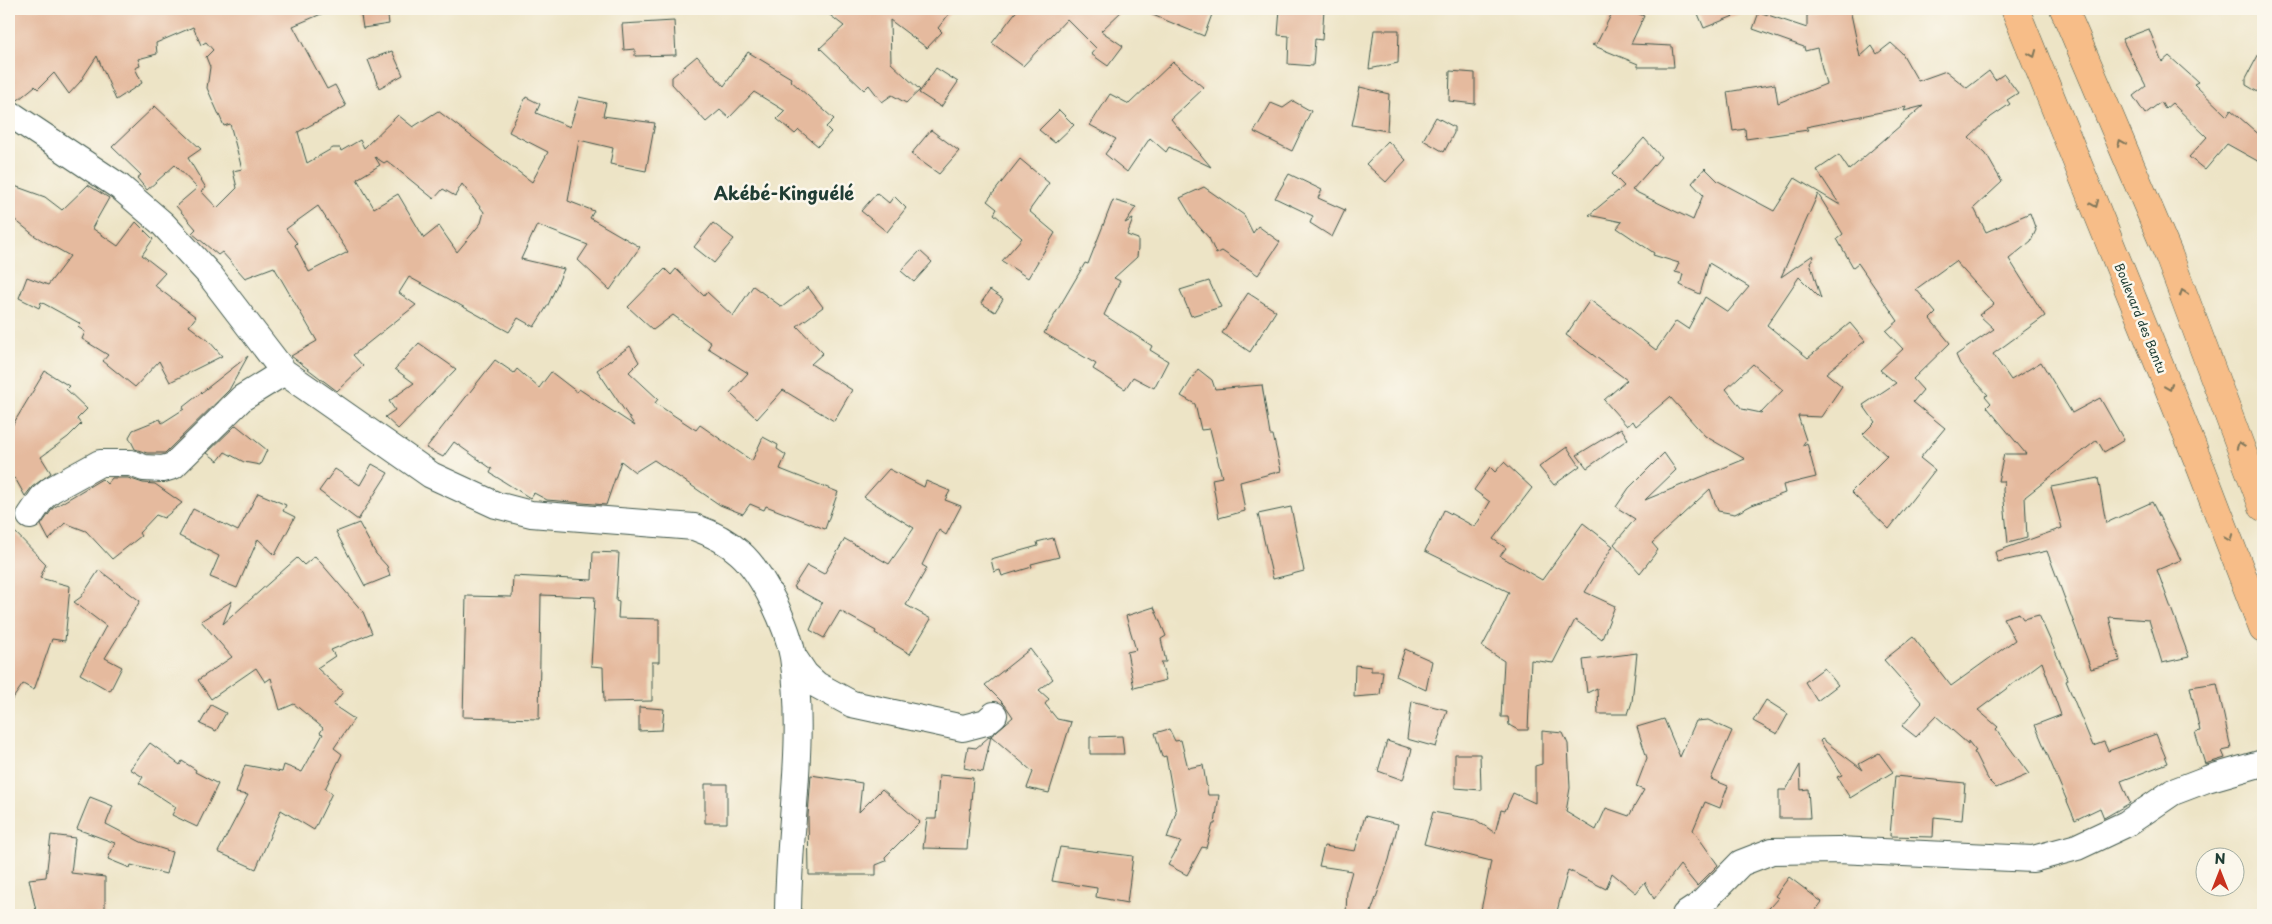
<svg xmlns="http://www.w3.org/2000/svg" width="2272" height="924" viewBox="0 0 2272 924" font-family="'Playpen Sans',sans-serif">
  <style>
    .building { fill: #e5ba9e; fill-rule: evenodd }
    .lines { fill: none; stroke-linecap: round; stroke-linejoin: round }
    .minor-casing { stroke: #3e564a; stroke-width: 28 }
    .highway-casing { stroke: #3e564a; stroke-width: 29 }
    .minor { stroke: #fff; stroke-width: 26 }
    .highway { stroke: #f7bd88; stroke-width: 28 }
    .oneway { stroke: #80775a }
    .labels { text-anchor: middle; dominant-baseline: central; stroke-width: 5; stroke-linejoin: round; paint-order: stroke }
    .street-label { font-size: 12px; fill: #1f3d34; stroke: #fbf7ec }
    .district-label { font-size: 18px; font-weight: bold; fill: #1f3d34; stroke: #fbf7ec }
  </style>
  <rect width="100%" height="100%" fill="#fbf7ec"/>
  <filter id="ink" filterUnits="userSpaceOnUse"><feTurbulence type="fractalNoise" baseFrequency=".02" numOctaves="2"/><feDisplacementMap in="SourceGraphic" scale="10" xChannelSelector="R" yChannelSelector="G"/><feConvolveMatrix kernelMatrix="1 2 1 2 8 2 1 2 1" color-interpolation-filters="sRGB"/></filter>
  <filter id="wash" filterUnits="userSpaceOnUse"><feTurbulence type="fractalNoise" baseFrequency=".0096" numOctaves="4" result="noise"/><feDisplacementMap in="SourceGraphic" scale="20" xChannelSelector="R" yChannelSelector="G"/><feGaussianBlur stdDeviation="1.12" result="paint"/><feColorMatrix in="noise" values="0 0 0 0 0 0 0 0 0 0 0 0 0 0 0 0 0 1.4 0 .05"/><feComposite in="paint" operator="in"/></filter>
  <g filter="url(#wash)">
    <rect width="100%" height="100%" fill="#ede4c6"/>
    <g id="blocks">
      <!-- building -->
      <path class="building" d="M 9,9 L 333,9 L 293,26 L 327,89 L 335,85 L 346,106 L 298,132 L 307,163 L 333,148 L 340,148 L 341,151 L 360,140 L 364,148 L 398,115 L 413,127 L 438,111 L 532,182 L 548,152 L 509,132 L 526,97 L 540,104 L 536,113 L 570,127 L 579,97 L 606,103 L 603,116 L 655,123 L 646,171 L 610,164 L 613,148 L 579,140 L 568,201 L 594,211 L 590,218 L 640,247 L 610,290 L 578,260 L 588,245 L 537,225 L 521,259 L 564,269 L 548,305 L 534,327 L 518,318 L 509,332 L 409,277 L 399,293 L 416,305 L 353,355 L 363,366 L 337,391 L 291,356 L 317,341 L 274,267 L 245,278 L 222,252 L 218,255 L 192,233 L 196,229 L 176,206 L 197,188 L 175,165 L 147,190 L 137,178 L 141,175 L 112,147 L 155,106 L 201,149 L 188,158 L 206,188 L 201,191 L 217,208 L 237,188 L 233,171 L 242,169 L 230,124 L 224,126 L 207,88 L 210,67 L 206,57 L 213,50 L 206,42 L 201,45 L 193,27 L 156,43 L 157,54 L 138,59 L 140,66 L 135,68 L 142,83 L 116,100 L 97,56 L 80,82 L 69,94 L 54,73 L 38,89 L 35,86 L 18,100 L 9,91 ZM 375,157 L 384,163 L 387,161 L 434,199 L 443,189 L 455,196 L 462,184 L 484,212 L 481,223 L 457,252 L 439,226 L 424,238 L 398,194 L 374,208 L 357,179 L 380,165 ZM 318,206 L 348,252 L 309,272 L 295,245 L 297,243 L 286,229 Z
        M 360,9 L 387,9 L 389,24 L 363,28 Z
        M 822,9 L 953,9 L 938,28 L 942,32 L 927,48 L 890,20 L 891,63 L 920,90 L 906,103 L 892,95 L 882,102 L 869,85 L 864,90 L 820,48 L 844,26 Z
        M 1018,9 L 1124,9 L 1101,31 L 1123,46 L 1108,66 L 1091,54 L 1096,48 L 1067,19 L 1023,66 L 992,43 Z
        M 1138,9 L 1214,9 L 1204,36 Z
        M 1280,9 L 1324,9 L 1322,40 L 1315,39 L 1313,66 L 1288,64 L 1289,36 L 1278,35 Z
        M 1614,9 L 1627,9 L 1644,16 L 1631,44 L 1672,46 L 1674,67 L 1638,67 L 1638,64 L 1592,45 L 1597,43 Z
        M 1696,9 L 1751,9 L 1704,28 Z
        M 1839,9 L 1850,9 L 1860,57 L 1872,46 L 1877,54 L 1891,43 L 1902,53 L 1918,81 L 1946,71 L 1967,88 L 1989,71 L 1995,80 L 2004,74 L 2018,93 L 2007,100 L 2010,104 L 1991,117 L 1969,138 L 1986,154 L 2002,182 L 1974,208 L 1986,232 L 2030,213 L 2036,230 L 2031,241 L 2009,259 L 2045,316 L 1993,354 L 2011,380 L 2041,362 L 2072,413 L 2100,398 L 2124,440 L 2104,452 L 2097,440 L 2025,497 L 2027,538 L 2008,543 L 2003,490 L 2004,481 L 1998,481 L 2004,454 L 2026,454 L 1987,407 L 1991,403 L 1985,396 L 1988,395 L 1960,364 L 1956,355 L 1994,329 L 1979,315 L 1994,304 L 1955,261 L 1916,289 L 1936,313 L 1930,319 L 1950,343 L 1913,379 L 1923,390 L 1913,402 L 1945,428 L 1920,458 L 1935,470 L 1889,529 L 1851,492 L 1887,456 L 1863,434 L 1875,422 L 1863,405 L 1896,383 L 1880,370 L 1903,349 L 1886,331 L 1898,321 L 1858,263 L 1853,267 L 1837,239 L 1843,234 L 1818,194 L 1781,277 L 1813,255 L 1814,257 L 1810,262 L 1821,299 L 1799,277 L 1767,325 L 1808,358 L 1850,323 L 1865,341 L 1826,373 L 1842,386 L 1821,417 L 1798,416 L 1806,440 L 1802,446 L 1807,443 L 1816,477 L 1783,485 L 1785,493 L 1752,505 L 1735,514 L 1718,511 L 1710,489 L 1652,543 L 1658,550 L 1640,573 L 1614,544 L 1635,519 L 1616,507 L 1629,488 L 1664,453 L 1676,470 L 1645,500 L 1745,459 L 1705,436 L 1670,397 L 1636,426 L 1633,421 L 1627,426 L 1604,400 L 1627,380 L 1566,335 L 1590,300 L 1656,350 L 1676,321 L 1688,329 L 1705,297 L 1728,312 L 1749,287 L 1709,263 L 1700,294 L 1680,285 L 1683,274 L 1675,272 L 1679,263 L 1653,255 L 1654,253 L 1617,228 L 1622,222 L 1589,215 L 1624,186 L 1612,174 L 1644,138 L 1661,157 L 1632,190 L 1693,220 L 1703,195 L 1692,183 L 1705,168 L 1718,181 L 1774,211 L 1795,178 L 1840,205 L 1817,170 L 1839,155 L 1849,170 L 1923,106 L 1904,111 L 1906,107 L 1806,127 L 1808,130 L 1746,139 L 1745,129 L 1733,131 L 1727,92 L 1775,84 L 1778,103 L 1826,84 L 1817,48 L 1805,51 L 1804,47 L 1753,29 L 1759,12 L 1807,28 L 1807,15 ZM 1753,364 L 1783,390 L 1761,413 L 1742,409 L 1726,389 Z
        M 674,21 L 676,55 L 635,56 L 635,49 L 624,50 L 622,24 Z
        M 2149,29 L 2162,62 L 2169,56 L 2198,82 L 2194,84 L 2227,116 L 2231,110 L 2263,138 L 2263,164 L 2227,144 L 2205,170 L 2189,157 L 2207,137 L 2172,103 L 2165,109 L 2161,102 L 2145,114 L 2133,96 L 2146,86 L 2122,39 Z
        M 1374,30 L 1399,30 L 1398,63 L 1369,69 Z
        M 2263,46 L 2263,95 L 2246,85 L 2246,78 Z
        M 392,51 L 403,75 L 379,88 L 368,60 Z
        M 748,52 L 791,78 L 790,80 L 834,119 L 826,127 L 831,132 L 818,146 L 799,130 L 795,134 L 777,119 L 785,111 L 754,92 L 729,118 L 720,110 L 706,122 L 672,84 L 672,77 L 697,56 L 724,86 Z
        M 1173,62 L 1204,88 L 1171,119 L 1211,167 L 1169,147 L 1166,152 L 1150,138 L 1127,172 L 1105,154 L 1116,139 L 1090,125 L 1110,94 L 1129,104 Z
        M 936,68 L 958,82 L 941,107 L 919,93 Z
        M 1450,71 L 1475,73 L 1475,104 L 1449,101 Z
        M 1360,87 L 1389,94 L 1387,131 L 1352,125 Z
        M 1293,101 L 1311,111 L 1292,151 L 1254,132 L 1271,103 L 1283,108 Z
        M 1059,110 L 1074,125 L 1055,143 L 1039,130 Z
        M 1436,117 L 1454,127 L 1454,133 L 1444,152 L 1423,140 Z
        M 931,130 L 959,151 L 939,174 L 911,154 Z
        M 1388,141 L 1406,160 L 1386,182 L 1366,164 Z
        M 1020,159 L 1049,183 L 1029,211 L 1055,233 L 1028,278 L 1002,261 L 1022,238 L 994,214 L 997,209 L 987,201 Z
        M 1289,174 L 1322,190 L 1318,198 L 1345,210 L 1332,237 L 1310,223 L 1313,216 L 1275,198 Z
        M 9,184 L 45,197 L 62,210 L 88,185 L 109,198 L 92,228 L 118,246 L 136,222 L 153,239 L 142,255 L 165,273 L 154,285 L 196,317 L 189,326 L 209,341 L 222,356 L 170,382 L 159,361 L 135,387 L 103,361 L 108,355 L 82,339 L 85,332 L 78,327 L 81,324 L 41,302 L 39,308 L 19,298 L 27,277 L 48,285 L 70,256 L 35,236 L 9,215 Z
        M 1204,187 L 1244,215 L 1253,233 L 1258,226 L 1280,242 L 1258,275 L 1222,251 L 1216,254 L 1209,238 L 1194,221 L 1180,198 Z
        M 877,193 L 889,203 L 894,196 L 906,208 L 887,232 L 861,211 Z
        M 1113,200 L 1136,207 L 1125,223 L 1133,219 L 1127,235 L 1138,239 L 1138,248 L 1137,257 L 1114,278 L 1120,281 L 1104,315 L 1152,346 L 1150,350 L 1168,361 L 1154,388 L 1133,377 L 1125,389 L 1093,369 L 1096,364 L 1044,333 L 1085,263 L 1088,264 Z
        M 713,223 L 734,239 L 714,263 L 694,247 Z
        M 920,251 L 932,262 L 914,282 L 901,271 Z
        M 665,269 L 671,275 L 676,269 L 704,296 L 707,292 L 733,316 L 753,286 L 782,307 L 808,287 L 823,307 L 797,326 L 823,353 L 811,364 L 852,390 L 834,421 L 783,390 L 757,419 L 730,393 L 748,373 L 708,348 L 711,343 L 673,315 L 653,330 L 628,307 Z
        M 1209,281 L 1221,307 L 1191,316 L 1180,290 Z
        M 990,290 L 1003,299 L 995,312 L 981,303 Z
        M 1248,293 L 1276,311 L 1250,352 L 1222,333 Z
        M 419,343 L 456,369 L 398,429 L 385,417 L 395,410 L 389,401 L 414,383 L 395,369 Z
        M 630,346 L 639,362 L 629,372 L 658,399 L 655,403 L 696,430 L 700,425 L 752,461 L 763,437 L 778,445 L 777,449 L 786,455 L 780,469 L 838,492 L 825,529 L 766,506 L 764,510 L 750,504 L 743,514 L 720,505 L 654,460 L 635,472 L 621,461 L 606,505 L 547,500 L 534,493 L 530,498 L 490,473 L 492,469 L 454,442 L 443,457 L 426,448 L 495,360 L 514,373 L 517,369 L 539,388 L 551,372 L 577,392 L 579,389 L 635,426 L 597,370 Z
        M 248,356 L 229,390 L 165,453 L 147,453 L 135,449 L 129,437 L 133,430 L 160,419 L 162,423 L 184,409 L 183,407 Z
        M 1198,369 L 1212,380 L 1215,389 L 1262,385 L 1270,435 L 1273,435 L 1281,471 L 1240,482 L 1245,511 L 1219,518 L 1212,479 L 1222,477 L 1210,429 L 1201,430 L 1195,404 L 1181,396 Z
        M 45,371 L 69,386 L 66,389 L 87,409 L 77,419 L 81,424 L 68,437 L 41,457 L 51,473 L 32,487 L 25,496 L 15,478 L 9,482 L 9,431 Z
        M 236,425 L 267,450 L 260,465 L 244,462 L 225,452 L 218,461 L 207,453 Z
        M 1621,428 L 1628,439 L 1587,468 L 1577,455 Z
        M 1567,447 L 1580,466 L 1554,485 L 1539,467 Z
        M 1504,462 L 1532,488 L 1493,539 L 1506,548 L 1500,556 L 1542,580 L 1583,523 L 1613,546 L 1585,592 L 1615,606 L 1602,639 L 1575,620 L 1553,663 L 1531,660 L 1528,730 L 1518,730 L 1509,725 L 1508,717 L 1501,717 L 1504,661 L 1482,647 L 1498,617 L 1509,592 L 1425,551 L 1444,510 L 1475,527 L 1490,502 L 1474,490 L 1490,467 L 1495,472 Z
        M 372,464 L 388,473 L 358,520 L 319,491 L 335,469 L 360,485 Z
        M 889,469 L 924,487 L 926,481 L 950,491 L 945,500 L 961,506 L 946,535 L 939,530 L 922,565 L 927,568 L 906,605 L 931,619 L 910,654 L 875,633 L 876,631 L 840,611 L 824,638 L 810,630 L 822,603 L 793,587 L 807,565 L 824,574 L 845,539 L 889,564 L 914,528 L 864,497 Z
        M 112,478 L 128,478 L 143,483 L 155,484 L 182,503 L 164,518 L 156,515 L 139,533 L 141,536 L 112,559 L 86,531 L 65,523 L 49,540 L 41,525 L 53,508 L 102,479 L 107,484 Z
        M 2098,478 L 2106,523 L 2152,502 L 2181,560 L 2157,570 L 2189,657 L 2162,663 L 2149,620 L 2109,617 L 2120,661 L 2091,669 L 2047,551 L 1998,562 L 1995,552 L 2062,528 L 2051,487 Z
        M 258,493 L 286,505 L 283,511 L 295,517 L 275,555 L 258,539 L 237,588 L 210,577 L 219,556 L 179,536 L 193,509 L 238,531 Z
        M 1291,507 L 1304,571 L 1273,579 L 1258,514 Z
        M 359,523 L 376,554 L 387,566 L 390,576 L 365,586 L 336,532 Z
        M 9,526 L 46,564 L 40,578 L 70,586 L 65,641 L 52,639 L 34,690 L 23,684 L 9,704 Z
        M 1053,538 L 1059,557 L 1031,564 L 1032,567 L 1002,576 L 1000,570 L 994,572 L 991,559 L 1038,546 L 1037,542 Z
        M 593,552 L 619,553 L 616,601 L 619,602 L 618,618 L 659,619 L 659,662 L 652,662 L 652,701 L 604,702 L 603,667 L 591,666 L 595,597 L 541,595 L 539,719 L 463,717 L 466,596 L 512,597 L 513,576 L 592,580 Z
        M 315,556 L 363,612 L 372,633 L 331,650 L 335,656 L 317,668 L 343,692 L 333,705 L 354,719 L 334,748 L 342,754 L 325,789 L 332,793 L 314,830 L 281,810 L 256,869 L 218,852 L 248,795 L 236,793 L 245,765 L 282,772 L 284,765 L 302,772 L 323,734 L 320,733 L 323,728 L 294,704 L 280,710 L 271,678 L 265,682 L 256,668 L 211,699 L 198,680 L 232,657 L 201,621 L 232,601 L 223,624 L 297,558 L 304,565 Z
        M 99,570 L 140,601 L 105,658 L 122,667 L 110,691 L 80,674 L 106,626 L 74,602 L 81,597 Z
        M 1154,607 L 1166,636 L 1161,639 L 1166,662 L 1161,662 L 1166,680 L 1134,688 L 1127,652 L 1136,650 L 1126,616 Z
        M 2019,613 L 2023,619 L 2039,615 L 2068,680 L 2066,681 L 2093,746 L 2104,742 L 2108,751 L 2156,734 L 2168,763 L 2121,781 L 2130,803 L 2104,818 L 2100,808 L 2075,820 L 2035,725 L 2061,715 L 2042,662 L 1978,710 L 1998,727 L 1996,729 L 2029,774 L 1996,788 L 1988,780 L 1974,752 L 1976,751 L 1968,741 L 1968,744 L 1936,716 L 1916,737 L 1902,726 L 1922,703 L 1884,660 L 1913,637 L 1951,686 L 2015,640 L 2003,618 Z
        M 1030,649 L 1053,679 L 1039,690 L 1049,699 L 1045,704 L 1057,719 L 1071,722 L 1049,793 L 1027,788 L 1033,772 L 991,736 L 1013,717 L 1005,705 L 985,685 Z
        M 1405,649 L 1432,661 L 1426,690 L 1396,676 Z
        M 1637,653 L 1632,702 L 1628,714 L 1598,714 L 1597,688 L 1587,693 L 1583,660 Z
        M 1355,665 L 1371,667 L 1371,671 L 1383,671 L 1380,695 L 1354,697 Z
        M 1824,668 L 1838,685 L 1817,701 L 1805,682 Z
        M 2217,683 L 2231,749 L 2222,751 L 2225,758 L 2205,764 L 2195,732 L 2200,731 L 2190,687 Z
        M 1766,700 L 1788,714 L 1777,734 L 1753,721 Z
        M 1412,701 L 1447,710 L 1436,747 L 1407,739 Z
        M 211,705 L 226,713 L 216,731 L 200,724 Z
        M 639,707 L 664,709 L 662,730 L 639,731 Z
        M 1664,719 L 1680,757 L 1696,721 L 1708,720 L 1732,731 L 1711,779 L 1728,786 L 1720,808 L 1705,802 L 1693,830 L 1718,865 L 1697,886 L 1680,865 L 1654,899 L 1645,882 L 1636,893 L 1612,873 L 1606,889 L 1568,870 L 1556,915 L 1480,915 L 1491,861 L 1424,844 L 1433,812 L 1476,820 L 1495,833 L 1501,810 L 1505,811 L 1513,793 L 1535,803 L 1535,766 L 1542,764 L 1542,731 L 1563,733 L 1568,744 L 1570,788 L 1566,812 L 1596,830 L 1606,808 L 1629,816 L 1644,790 L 1636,787 L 1647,758 L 1637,727 Z
        M 1169,729 L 1175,741 L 1181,740 L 1188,768 L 1203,765 L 1208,795 L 1219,795 L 1215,824 L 1213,824 L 1206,848 L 1202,847 L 1187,875 L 1168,865 L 1181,842 L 1167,838 L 1176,812 L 1166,756 L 1162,757 L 1155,733 Z
        M 990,736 L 991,736 L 983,772 L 964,768 L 968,747 L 976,748 Z
        M 1122,736 L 1124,754 L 1090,754 L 1090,737 Z
        M 1822,739 L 1863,770 L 1859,764 L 1879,753 L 1893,772 L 1850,798 L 1837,777 L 1842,775 L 1820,741 Z
        M 1387,741 L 1412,749 L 1403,780 L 1378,771 Z
        M 150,743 L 180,765 L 182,761 L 196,770 L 195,772 L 218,784 L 197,827 L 172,815 L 176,807 L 139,783 L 143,777 L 130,769 Z
        M 1455,754 L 1480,754 L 1481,790 L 1455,788 Z
        M 1800,765 L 1801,790 L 1808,789 L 1810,818 L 1779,818 L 1779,790 L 1786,790 Z
        M 811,775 L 862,783 L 859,812 L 882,789 L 920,822 L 885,857 L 886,861 L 876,865 L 876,875 L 809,875 L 808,816 Z
        M 939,775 L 973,778 L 967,849 L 923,848 L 927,819 L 936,819 Z
        M 1895,776 L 1965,783 L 1962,820 L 1934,817 L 1933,837 L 1890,836 Z
        M 705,784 L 727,784 L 727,823 L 705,823 Z
        M 90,797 L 113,806 L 106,824 L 141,842 L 172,852 L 166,874 L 131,865 L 130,868 L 108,859 L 115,843 L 77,829 Z
        M 1365,816 L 1398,824 L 1389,860 L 1370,915 L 1346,915 L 1347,889 L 1352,871 L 1319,866 L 1324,846 L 1355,851 Z
        M 51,835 L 75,838 L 71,873 L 105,877 L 105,915 L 37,915 L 29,879 L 46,877 Z
        M 1060,847 L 1133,856 L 1127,903 L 1096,897 L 1097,888 L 1052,881 Z
        M 1789,877 L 1822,902 L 1812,915 L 1763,915 L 1778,898 L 1775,896 Z"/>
    </g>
  </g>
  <g filter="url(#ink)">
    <use href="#blocks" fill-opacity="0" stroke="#3e564a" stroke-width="1"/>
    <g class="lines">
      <defs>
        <path id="minor" d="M 9,113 L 120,187 L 163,224 L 209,274 L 284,372 L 431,475 L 496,505 L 531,514 L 694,527 C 711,533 727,541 740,553 C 763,573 788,627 793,657 C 806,742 788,830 788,915
          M 30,516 L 42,498 L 51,490 L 100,463 L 131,463 L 144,468 L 163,469 L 173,466 L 242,398 L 284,372
          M 793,656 L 805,674 L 817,685 L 852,704 L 963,728 L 986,722 L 994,715
          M 1685,915 L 1700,905 L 1741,863 L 1772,851 L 1838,850 L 2033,859 L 2077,847 L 2126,824 L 2173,792 L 2207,779 L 2263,763"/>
        <path id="highway" d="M 2015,9 L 2201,468 L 2263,629
          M 2064,9 L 2169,256 L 2263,507"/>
      </defs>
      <!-- minor casing -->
      <use href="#minor" class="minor-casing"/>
      <!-- highway casing -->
      <use href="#highway" class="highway-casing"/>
      <!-- minor -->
      <use href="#minor" class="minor"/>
      <!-- highway -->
      <use href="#highway" class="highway"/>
    </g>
    <!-- one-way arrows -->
    <defs><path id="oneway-chevron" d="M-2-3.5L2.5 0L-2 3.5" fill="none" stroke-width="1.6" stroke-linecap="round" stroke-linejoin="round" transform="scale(1.25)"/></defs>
    <g class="oneway">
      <use href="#oneway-chevron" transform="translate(2033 54) rotate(68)"/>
      <use href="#oneway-chevron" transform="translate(2121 143) rotate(-113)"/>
      <use href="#oneway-chevron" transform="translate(2095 204) rotate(68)"/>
      <use href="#oneway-chevron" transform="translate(2183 293) rotate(-110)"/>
      <use href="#oneway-chevron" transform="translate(2169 387) rotate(68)"/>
      <use href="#oneway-chevron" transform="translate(2240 445) rotate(-110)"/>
      <use href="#oneway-chevron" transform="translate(2229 538) rotate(69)"/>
    </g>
  </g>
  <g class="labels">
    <!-- street labels -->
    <g class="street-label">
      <text transform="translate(2141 318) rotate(68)">Boulevard des Bantu</text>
    </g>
    <!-- district labels -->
    <g class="district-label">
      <text x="784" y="192">Akébé-Kinguélé</text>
    </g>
  </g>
  <!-- margin -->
  <rect width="2272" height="924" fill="none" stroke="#fbf7ec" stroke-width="30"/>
  <!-- north arrow -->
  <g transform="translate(2220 872)"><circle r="24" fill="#fbf7ec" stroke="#a3ada2"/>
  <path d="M0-4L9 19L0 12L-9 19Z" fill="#c8321e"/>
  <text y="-8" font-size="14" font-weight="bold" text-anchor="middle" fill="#1f3d34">N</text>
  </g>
</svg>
